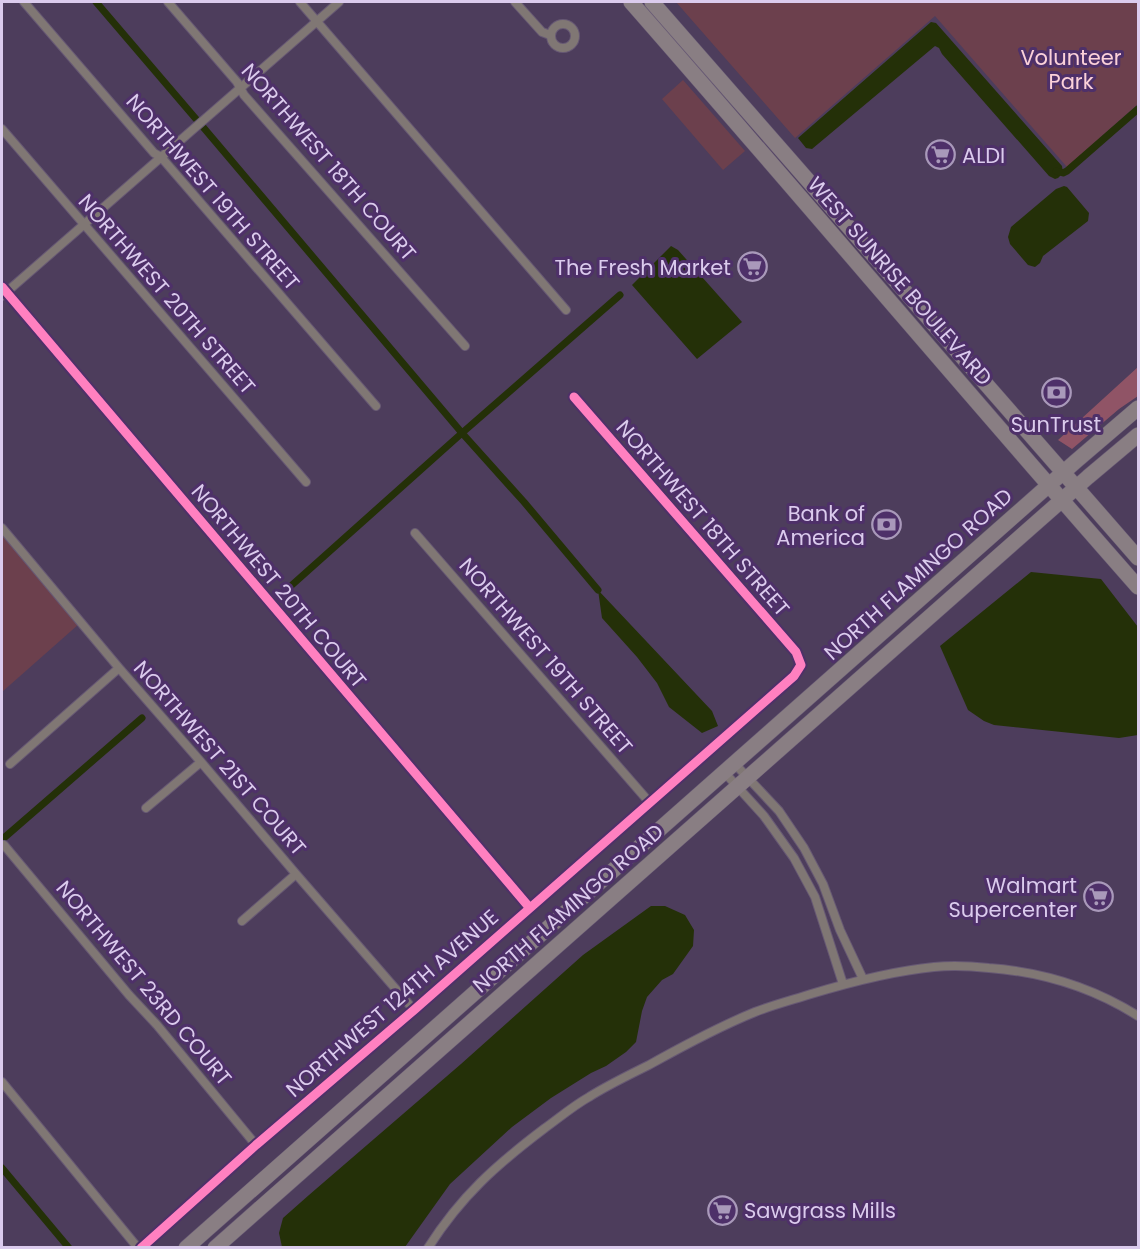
<svg xmlns="http://www.w3.org/2000/svg" width="1140" height="1249" viewBox="0 0 1140 1249" font-family="Poppins,sans-serif">
  <style>
    .green { fill: #6c404d }
    .forest { fill: #905466 }
    .water { fill: #243008 }
    .lines { fill: none; stroke-linecap: round; stroke-linejoin: round }
    .canal { stroke: #243008; stroke-width: 7 }
    .street-casing { stroke: #675974; stroke-width: 10 }
    .highway-casing { stroke: #675974; stroke-width: 16 }
    .street { stroke: #807774; stroke-width: 8 }
    .highway { stroke: #897e83; stroke-width: 15 }
    .cycleway-casing { stroke: #4e3069; stroke-width: 13 }
    .cycleway { stroke: #ff80c0; stroke-width: 9 }
    .labels { text-anchor: middle; dominant-baseline: central; stroke-width: 6; stroke-linejoin: round; paint-order: stroke }
    .park-label { font-size: 21px; fill: #fbd1d9; stroke: #4e3069 }
    .poi-label { font-size: 21px; fill: #dbcbed; stroke: #4e3069; text-anchor: end }
    .street-label { font-size: 21px; fill: #dbcbed; stroke: #4e3069 }
  </style>
  <rect width="100%" height="100%" fill="#4d3d5c"/>
  <!-- green -->
  <path class="green" d="M 676,2 L 1138,2 L 1138,104 L 1067,167 L 935,16 L 795,138 Z
    M 683,80 L 745,151 L 723,170 L 662,99 Z
    M 2,532 L 79,624 L 2,692 Z"/>
  <!-- forest -->
  <path class="forest" d="M 1138,367 L 1138,396 L 1119,409 L 1072,449 L 1058,440 Z"/>
  <!-- water -->
  <path class="water" d="M 931,22 L 936,23 L 1062,166 L 1063,173 L 1058,178 L 1055,179 L 1049,176 L 942,54 L 939,48 L 935,46 L 812,149 L 806,148 L 798,138 Z
    M 1064,186 L 1067,187 L 1089,213 L 1088,221 L 1043,256 L 1040,263 L 1035,267 L 1028,265 L 1010,244 L 1008,237 L 1011,227 L 1056,189 Z
    M 671,246 L 678,250 L 742,322 L 697,359 L 632,285 Z
    M 1031,572 L 1101,579 L 1138,627 L 1138,735 L 1119,738 L 994,725 L 984,721 L 968,710 L 940,646 Z
    M 598,590 L 712,711 L 718,726 L 702,733 L 669,707 L 657,683 L 637,657 L 602,618 Z
    M 651,906 L 665,906 L 685,915 L 694,930 L 693,946 L 673,974 L 662,980 L 647,997 L 642,1011 L 636,1042 L 626,1052 L 606,1066 L 591,1073 L 551,1098 L 512,1127 L 450,1184 L 405,1247 L 282,1247 L 279,1233 L 283,1218 L 309,1195 L 461,1064 L 583,955 Z"/>
  <g class="lines">
    <!-- canal -->
    <path class="canal" d="M 96,2 L 196,119
      M 203,127 L 462,433 L 524,502 L 598,590
      M 1056,171 L 1063,173 L 1067,171 L 1138,109
      M 283,593 L 462,433 L 620,295
      M 5,837 L 142,718
      M 2,1168 L 69,1248"/>
    <defs>
      <path id="street" d="M 24,2 L 154,153 L 161,157 L 376,406
        M 168,2 L 237,82 L 244,95 L 465,346
        M 300,2 L 566,310
        M 515,2 L 542,32 L 550,35
        M551 36a12 12 0 1 1 24 0a12 12 0 1 1-24 0Z
        M 2,129 L 306,482
        M 2,287 L 529,907
        M 2,296 L 339,2
        M 2,528 L 119,668 L 201,762 L 296,874 L 414,1010
        M 415,533 L 650,803
        M 10,764 L 119,668
        M 735,764 L 779,811 L 804,848 L 823,884 L 840,930 L 863,979
        M 725,773 L 764,816 L 794,858 L 815,897 L 843,984
        M 146,808 L 201,762
        M 4,845 L 129,995 L 157,1025 L 256,1145
        M 242,921 L 296,874
        M 2,1082 L 138,1248
        M 141,1248 L 256,1145 L 414,1010 L 794,676 L 801,665 L 796,652 L 574,397
        M 428,1248 C 461,1196 496,1165 545,1128 C 559,1118 573,1106 589,1097 C 608,1085 629,1075 649,1065 C 683,1046 718,1027 755,1012 C 773,1005 792,1000 811,994 C 851,982 892,971 934,967 C 952,965 971,966 989,968 C 1043,972 1092,987 1138,1016"/>
      <path id="highway" d="M 631,2 C 801,196 967,393 1138,587
        M 652,2 L 1138,558
        M 186,1248 L 1075,462 L 1138,408
        M 215,1248 L 1088,477 L 1138,435"/>
    </defs>
    <!-- street casing -->
    <use href="#street" class="street-casing"/>
    <!-- highway casing -->
    <use href="#highway" class="highway-casing"/>
    <!-- street -->
    <use href="#street" class="street"/>
    <!-- highway -->
    <use href="#highway" class="highway"/>
    <defs>
      <path id="cycleway" d="M 2,287 L 529,907
        M 141,1248 L 256,1145 L 414,1010 L 794,676 L 801,665 L 796,652 L 574,397"/>
    </defs>
    <!-- cycleway casing -->
    <use href="#cycleway" class="cycleway-casing"/>
    <!-- cycleway -->
    <use href="#cycleway" class="cycleway"/>
  </g>
  <!-- icons -->
  <defs>
    <symbol id="supermarket-ring" viewBox="-11 -11 22 22"><circle r="9.5" fill="#4e3069" stroke="#a999ba" stroke-width="1.5"/><path d="M-6-5.5h2.5l.6 2H6L4.5 2H-2.5L-4.4-4H-6ZM-1.5 3.2a1.3 1.3 0 1 0 .1 0ZM3 3.2a1.3 1.3 0 1 0 .1 0Z" fill="#a999ba"/></symbol>
    <symbol id="bank-ring" viewBox="-11 -11 22 22"><circle r="9.5" fill="#4e3069" stroke="#a999ba" stroke-width="1.5"/><path d="M-6-4H6V4H-6ZM0-2.3a2.3 2.3 0 1 0 0 4.6a2.3 2.3 0 1 0 0-4.6Z" fill="#a999ba"/></symbol>
  </defs>
  <g fill-rule="evenodd">
    <use href="#supermarket-ring" x="924" y="138" width="33" height="33"/>
    <use href="#supermarket-ring" x="736" y="250" width="33" height="33"/>
    <use href="#bank-ring" x="1040" y="376" width="33" height="33"/>
    <use href="#bank-ring" x="870" y="508" width="33" height="33"/>
    <use href="#supermarket-ring" x="1082" y="880" width="33" height="33"/>
    <use href="#supermarket-ring" x="706" y="1194" width="33" height="33"/>
  </g>
  <g class="labels">
    <!-- park labels -->
    <g class="park-label">
      <text x="1071" y="57">Volunteer<tspan x="1071" dy="24">Park</tspan></text>
    </g>
    <!-- poi labels -->
    <g class="poi-label">
      <text x="962" y="155" text-anchor="start">ALDI</text>
      <text x="731" y="267">The Fresh Market</text>
      <text x="1056" y="424" text-anchor="middle">SunTrust</text>
      <text x="865" y="513">Bank of<tspan x="865" dy="24">America</tspan></text>
      <text x="1077" y="885">Walmart<tspan x="1077" dy="24">Supercenter</tspan></text>
      <text x="744" y="1210" text-anchor="start">Sawgrass Mills</text>
    </g>
    <!-- street labels -->
    <g class="street-label">
      <text transform="translate(329 162) rotate(49)">NORTHWEST 18TH COURT</text>
      <text transform="translate(213 192) rotate(49)">NORTHWEST 19TH STREET</text>
      <text transform="translate(900 281) rotate(49)">WEST SUNRISE BOULEVARD</text>
      <text transform="translate(167 294) rotate(49)">NORTHWEST 20TH STREET</text>
      <text transform="translate(703 518) rotate(49)">NORTHWEST 18TH STREET</text>
      <text transform="translate(918 574) rotate(-42)">NORTH FLAMINGO ROAD</text>
      <text transform="translate(279 586) rotate(50)">NORTHWEST 20TH COURT</text>
      <text transform="translate(546 656) rotate(49)">NORTHWEST 19TH STREET</text>
      <text transform="translate(220 758) rotate(49)">NORTHWEST 21ST COURT</text>
      <text transform="translate(568 908) rotate(-41)">NORTH FLAMINGO ROAD</text>
      <text transform="translate(144 983) rotate(50)">NORTHWEST 23RD COURT</text>
      <text transform="translate(392 1003) rotate(-41)">NORTHWEST 124TH AVENUE</text>
    </g>
  </g>
  <!-- border -->
  <rect width="1140" height="1249" fill="none" stroke="#dbcbed" stroke-width="6"/>
</svg>
